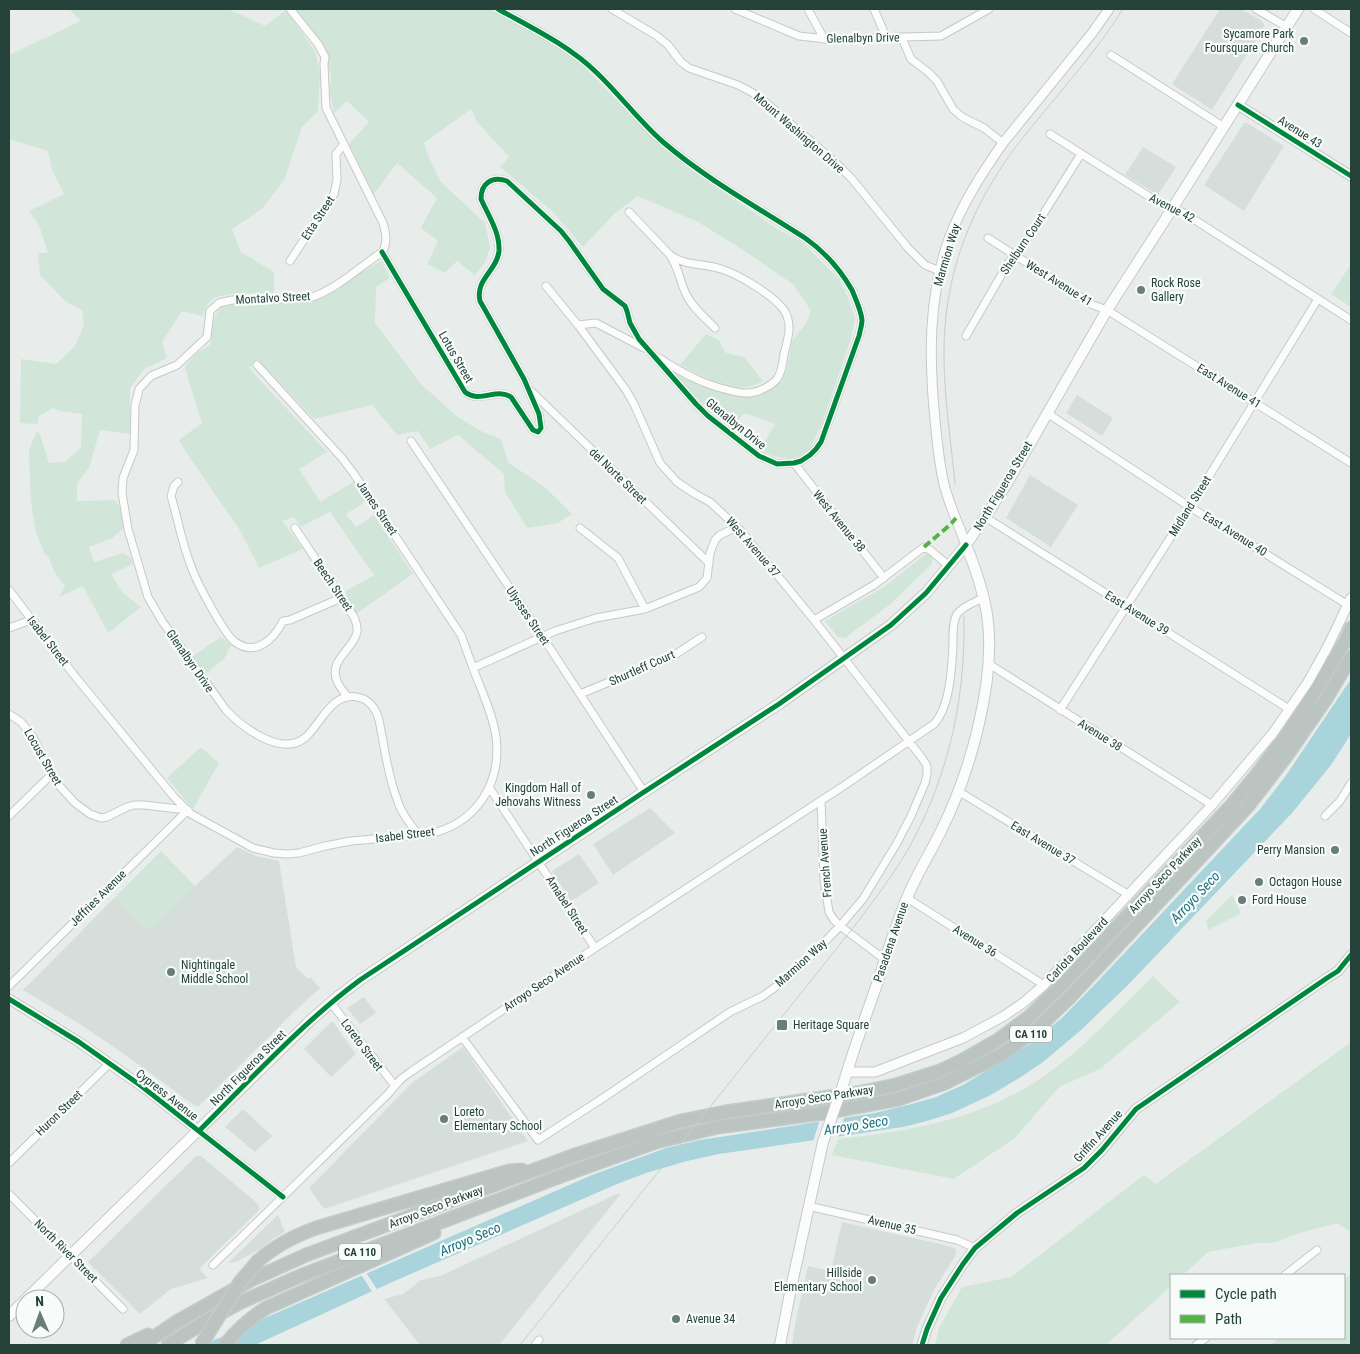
<svg xmlns="http://www.w3.org/2000/svg" width="1360" height="1354" viewBox="0 0 1360 1354" font-family="'Roboto Condensed',sans-serif">
  <style>
    .built { fill: #d6dedb }
    .green { fill: #d1e6d8 }
    .water { fill: #a9d4db }
    .pier { fill: #e8edeb }
    .lines { fill: none; stroke-linecap: round; stroke-linejoin: round }
    .minor-casing { stroke: #c5cac8; stroke-width: 9 }
    .tertiary-casing { stroke: #c5cac8; stroke-width: 11 }
    .secondary-casing { stroke: #c3cbc8; stroke-width: 12 }
    .motorway-casing { stroke: #c3ccc9; stroke-width: 15 }
    .minor { stroke: #fcfcfc; stroke-width: 7 }
    .tertiary { stroke: #fcfcfc; stroke-width: 9 }
    .secondary { stroke: #fcfcfc; stroke-width: 10 }
    .motorway { stroke: #bcc4c2; stroke-width: 12 }
    .tram { stroke: #c9cdcc; stroke-width: 1 }
    .secondary-bridge-casing { stroke: #c3cbc8; stroke-width: 12; stroke-linecap: butt }
    .motorway-bridge-casing { stroke: #c3ccc9; stroke-width: 15; stroke-linecap: butt }
    .secondary-bridge { stroke: #fcfcfc; stroke-width: 10 }
    .motorway-bridge { stroke: #bcc4c2; stroke-width: 12 }
    .quiet { stroke: #55b346; stroke-width: 4; stroke-dasharray: 8 4; stroke-linecap: butt }
    .cycleway-casing { stroke: #f7fbf9; stroke-width: 8 }
    .cycleway { stroke: #00873e; stroke-width: 5 }
    .poi-dot { fill: #697e78; stroke: #f7fbf9; stroke-width: 2 }
    .labels { text-anchor: middle; dominant-baseline: central; stroke-width: 4.5; stroke-linejoin: round; paint-order: stroke }
    .shield { fill: #f7fbf9; stroke: #637a73; stroke-width: 1 }
    .shield-label { font-size: 11px; font-weight: bold; fill: #24423a }
    .poi-label { font-size: 12px; fill: #24423a; stroke: #f7fbf9; text-anchor: start }
    .street-label { font-size: 12px; fill: #24423a; stroke: #f7fbf9 }
    .water-label { font-size: 14px; font-style: italic; fill: #1c6f80; stroke: #f7fbf9 }
  </style>
  <rect width="100%" height="100%" fill="#e8edeb"/>
  <!-- built -->
  <path class="built" d="M 1220,9 L 1241,9 L 1262,21 L 1264,25 L 1263,29 L 1212,110 L 1172,84 Z
    M 1244,123 L 1247,123 L 1284,146 L 1244,211 L 1204,185 Z
    M 1143,147 L 1176,167 L 1158,195 L 1125,175 Z
    M 1077,395 L 1113,418 L 1102,436 L 1066,413 Z
    M 1030,475 L 1078,505 L 1051,547 L 1006,518 Z
    M 650,808 L 675,833 L 613,875 L 593,844 Z
    M 237,847 L 256,856 L 279,861 L 296,967 L 307,978 L 311,978 L 320,988 L 298,1008 L 199,1106 L 195,1106 L 124,1054 L 78,1023 L 23,990 L 161,851 L 195,886 Z
    M 579,854 L 599,883 L 571,901 L 552,871 Z
    M 364,997 L 376,1013 L 360,1024 L 347,1008 Z
    M 331,1022 L 333,1022 L 356,1054 L 331,1077 L 304,1049 Z
    M 463,1047 L 528,1141 L 324,1209 L 309,1188 L 413,1082 Z
    M 243,1109 L 272,1136 L 255,1152 L 225,1127 Z
    M 196,1156 L 201,1156 L 257,1203 L 259,1205 L 259,1210 L 199,1269 L 208,1278 L 171,1289 L 140,1314 L 88,1262 Z
    M 619,1193 L 620,1195 L 499,1345 L 420,1345 L 384,1299 L 403,1294 L 421,1280 L 440,1276 Z
    M 278,1215 L 285,1232 L 274,1238 L 260,1249 L 236,1262 L 228,1263 Z
    M 842,1222 L 953,1247 L 956,1250 L 956,1255 L 934,1290 L 917,1327 L 912,1345 L 792,1345 L 795,1324 L 808,1266 L 831,1271 Z"/>
  <!-- green -->
  <path class="green" d="M 69,9 L 228,9 L 265,26 L 286,10 L 315,51 L 320,74 L 318,111 L 302,127 L 284,180 L 262,209 L 232,229 L 241,252 L 274,272 L 274,293 C 257,294 233,292 217,297 C 209,300 205,308 203,316 L 182,311 L 162,342 L 167,358 L 144,369 L 130,388 L 130,434 L 100,430 L 89,468 L 77,483 L 77,501 L 115,500 L 121,510 L 123,529 L 112,538 L 89,547 L 94,562 L 123,553 L 131,558 L 133,564 L 111,574 L 122,592 L 141,607 L 108,633 L 83,586 L 59,597 L 65,586 L 55,573 L 48,556 L 45,555 L 36,532 L 32,509 L 30,485 L 29,450 L 37,430 L 40,434 L 49,463 L 65,462 L 81,447 L 82,414 L 59,411 L 53,408 L 39,416 L 38,424 L 20,423 L 21,359 L 56,364 L 75,346 L 84,325 L 82,310 L 65,301 L 40,275 L 38,253 L 48,253 L 39,225 L 29,211 L 64,194 L 52,170 L 48,151 L 9,139 L 9,55 L 81,21 Z
    M 295,9 L 489,9 L 556,46 L 581,64 L 661,147 L 689,169 L 779,230 L 802,242 L 839,279 L 849,300 L 855,318 L 851,339 L 821,426 L 809,450 L 799,456 L 789,459 L 773,456 L 759,450 L 775,424 L 744,413 L 732,428 L 701,402 L 673,372 L 697,385 L 732,395 L 751,396 L 766,392 L 780,382 L 787,368 L 792,341 L 806,323 L 811,311 L 794,285 L 749,254 L 698,222 L 638,196 L 615,213 L 583,247 L 553,212 L 500,167 L 509,157 L 477,122 L 471,109 L 424,143 L 428,155 L 441,182 L 485,223 L 490,247 L 486,261 L 475,275 L 457,261 L 445,273 L 427,264 L 438,241 L 421,228 L 437,198 L 397,163 L 374,194 L 349,144 L 369,122 L 347,101 L 334,113 L 330,92 L 331,76 L 324,47 Z
    M 381,261 L 390,278 L 376,287 L 375,323 L 422,385 L 459,418 L 483,432 L 501,439 L 508,462 L 547,489 L 572,514 L 558,523 L 527,528 L 505,492 L 504,474 L 458,435 L 430,449 L 418,431 L 397,435 L 372,405 L 314,419 L 258,360 L 249,368 L 327,452 L 299,469 L 320,502 L 353,482 L 365,502 L 346,514 L 356,527 L 374,515 L 413,574 L 356,614 L 346,601 L 346,591 L 374,575 L 330,512 L 301,527 L 294,517 L 282,521 L 303,549 L 259,568 L 239,529 L 190,458 L 179,440 L 202,423 L 188,378 L 185,366 L 197,353 L 211,344 C 212,327 211,316 225,304 L 327,293 Z
    M 1351,264 L 1351,307 L 1331,294 Z
    M 706,334 L 719,340 L 726,353 L 744,357 L 763,381 C 759,383 753,386 748,387 C 728,391 697,374 680,365 Z
    M 927,553 L 932,557 L 932,564 L 888,606 L 845,638 L 838,637 L 825,621 L 884,587 Z
    M 221,637 L 231,645 L 224,659 L 205,674 L 193,656 Z
    M 201,747 L 219,763 L 193,809 L 167,778 Z
    M 161,852 L 194,886 L 149,931 L 115,898 Z
    M 1232,895 L 1241,913 L 1208,930 L 1206,921 Z
    M 1153,976 L 1180,1002 L 1100,1069 L 1059,1087 L 1015,1138 L 954,1179 L 832,1155 L 838,1139 C 911,1131 986,1118 1047,1074 C 1086,1046 1119,1009 1153,976 Z
    M 1351,1042 L 1351,1232 L 1337,1223 L 1296,1234 L 1273,1243 L 1256,1243 L 1208,1252 L 1183,1275 L 1171,1275 L 1171,1286 L 1106,1345 L 935,1345 L 939,1328 L 962,1287 L 1011,1277 L 1144,1175 L 1156,1184 Z
    M 1351,1274 L 1351,1345 L 1270,1345 L 1280,1338 L 1344,1338 L 1344,1280 Z"/>
  <!-- water -->
  <path class="water" d="M 1351,679 L 1351,734 L 1331,765 L 1292,813 L 1128,985 L 1081,1030 L 1043,1062 L 1021,1077 L 989,1096 L 952,1113 L 927,1121 L 903,1127 L 719,1154 L 687,1161 L 646,1173 L 617,1184 L 390,1283 L 255,1345 L 203,1345 L 592,1175 L 666,1148 L 700,1140 L 875,1113 L 908,1105 L 936,1097 L 963,1085 L 1033,1042 L 1062,1018 L 1098,981 L 1261,808 L 1287,774 Z"/>
  <!-- pier -->
  <path class="pier" d="M 845,1115 L 837,1139 L 813,1142 L 820,1119 Z
    M 365,1271 L 378,1291 L 373,1293 L 360,1273 Z"/>
  <g class="lines">
    <defs>
      <path id="minor" d="M 290,9 L 318,44 L 325,57 L 324,64 L 326,108 L 383,223 C 386,233 388,243 382,252 C 361,266 333,292 309,298 L 232,300 L 219,303 L 210,311 L 207,337 L 177,365 L 151,376 L 139,389 L 137,398 L 135,405 L 134,450 L 123,478 L 122,493 L 128,529 L 148,597 L 162,621 L 226,710 C 242,727 282,758 306,737 C 322,722 333,689 361,698 C 367,700 372,705 375,710 C 380,717 380,728 382,736 C 386,757 389,779 397,799 C 401,813 410,824 419,835
        M 612,9 L 657,36 L 668,45 L 681,62 L 689,68 L 738,85 L 753,93 L 764,101 L 836,163 L 852,179 L 908,248 L 925,265 L 940,271
        M 735,9 L 799,36 L 827,39 L 941,36 L 989,9
        M 808,9 L 824,39
        M 874,9 L 886,37
        M 1256,9 L 1287,27
        M 1314,9 L 1351,33
        M 902,38 L 911,59 L 928,72 L 937,81 L 953,109 L 962,117 L 984,128 L 1003,143
        M 1111,55 L 1224,127
        M 1050,134 L 1161,204 L 1184,213 L 1351,320
        M 629,212 L 670,255 C 685,266 703,263 721,269 C 738,274 773,295 784,310 C 793,324 788,339 784,354 C 783,362 782,372 777,379 C 771,386 759,392 750,393 C 736,394 705,384 692,377 C 681,372 670,365 659,358
        M 988,238 L 1093,305 L 1107,310 L 1118,317 L 1351,463
        M 382,252 L 465,392 C 480,404 496,387 511,397 L 533,430 L 538,432 L 541,428 L 539,414 L 524,379 L 480,301 C 475,279 497,271 499,251 C 500,232 488,215 481,199 C 481,183 492,176 507,181 L 561,231 L 569,241 L 603,289 L 625,306 L 627,311 L 630,323 L 639,339 L 696,404 L 708,416 L 759,456 L 777,464 L 794,463 L 801,461 L 810,455 L 816,449 L 821,442 L 859,336 C 860,331 862,325 862,320 C 861,310 856,300 852,290 C 840,269 825,252 805,238 C 757,207 706,179 663,142 C 639,121 620,95 597,73 C 568,45 532,28 498,9
        M 671,257 C 679,269 680,282 686,294 C 692,307 705,318 715,328
        M 290,261 L 334,194 L 337,180 L 336,154 L 344,144
        M 578,325 L 596,323 L 644,348
        M 966,336 L 1010,260 L 1020,251 L 1081,154
        M 257,365 L 342,458 L 354,474 L 461,635 L 473,668
        M 530,390 L 709,563
        M 1047,413 L 1190,507 L 1348,605
        M 411,441 L 542,636 L 644,792
        M 794,463 L 884,578
        M 178,482 L 174,486 L 171,496 C 178,519 182,544 191,566 C 196,581 224,634 235,642 C 256,657 274,639 283,621 L 290,620 L 341,598
        M 985,517 L 1289,709
        M 295,528 L 354,617 C 356,622 358,627 357,632 C 354,649 328,660 337,681 C 339,687 344,692 348,697
        M 580,528 L 618,558 L 645,609
        M 9,590 L 74,675 L 174,797 L 191,814 L 253,848 L 274,853 L 287,854 L 299,853 L 325,846 L 351,841 L 429,834 C 475,824 502,785 496,737 C 493,714 481,690 473,668 L 555,631 L 596,618 L 645,609 L 699,587 L 707,578 L 710,553 L 715,540 L 720,535 L 737,527
        M 814,620 L 874,585 L 924,547 L 930,550 L 949,566
        M 9,628 L 31,620
        M 989,664 L 1212,805
        M 580,694 L 673,656 L 702,637
        M 1060,710 L 1190,507 L 1318,299
        M 9,714 L 21,722 L 33,737 L 55,781 L 75,803 L 90,814 L 101,818 L 107,817 L 127,807 L 134,805 L 144,805 L 187,810
        M 489,787 L 595,948
        M 958,791 L 1129,895
        M 821,801 L 824,880 L 829,912 L 834,920 L 840,926 L 884,959
        M 9,816 L 51,775
        M 1325,816 L 1340,801 L 1351,783
        M 907,898 L 1044,985
        M 9,986 L 188,810
        M 331,1003 L 395,1086
        M 462,1037 L 538,1140 L 600,1100 L 730,1012 L 763,996 L 785,980 L 808,959 L 840,926 L 863,899 L 897,843 L 911,816 L 925,783 L 927,775 L 927,766 L 922,758 L 814,620 L 741,531 L 710,502 L 695,494 L 677,482 L 660,463 L 634,404 L 626,390 L 578,325 L 546,286
        M 199,1131 L 283,1197
        M 9,1163 L 109,1064
        M 9,1194 L 123,1309
        M 808,1206 L 957,1240 L 975,1248
        M 213,1265 L 388,1094 L 401,1079 L 412,1071 L 595,948 L 845,785 L 934,724 C 950,707 952,667 953,645 C 953,636 952,623 957,614 C 963,606 975,602 983,598
        M 1285,1275 L 1317,1250
        M 535,1345 L 539,1340
        M 1196,1345 L 1206,1338"/>
      <path id="tertiary" d="M 1238,105 L 1351,176
        M 966,545 C 959,525 949,505 944,484 C 939,463 937,441 935,420 C 929,359 928,298 949,239 C 962,204 982,173 1003,143 L 1093,32 L 1109,9
        M 9,999 L 79,1042 L 147,1090 L 199,1131
        M 847,1072 L 875,1072 L 963,1038 L 1004,1016 L 1023,1003 L 1044,985 L 1212,805 L 1273,733 L 1308,682 L 1328,646 L 1351,598
        M 922,1345 L 927,1329 L 941,1298 L 963,1264 L 975,1248 L 1017,1213 L 1084,1168 L 1102,1150 L 1136,1109 L 1327,978 L 1338,971 L 1351,955"/>
      <path id="secondary" d="M 843,1085 C 853,1051 865,1018 877,984 C 886,956 895,927 907,898 C 916,875 930,854 941,831 C 970,773 997,679 987,614 C 983,590 975,567 966,545
        M 26,1299 L 312,1019 L 336,998 L 360,980 L 644,792 L 779,704 L 891,625 L 926,593 L 966,545 L 985,517 L 1006,485 L 1107,310 L 1172,209 L 1298,9
        M 9,1316 L 25,1300
        M 780,1345 L 791,1288 L 823,1142"/>
      <path id="motorway" d="M 258,1261 C 276,1245 294,1236 316,1228 L 509,1171 L 522,1170
        M 127,1345 L 148,1335
        M 142,1345 L 178,1321 L 251,1280 L 306,1255 L 572,1156 L 681,1121 L 725,1112 L 857,1093 L 896,1085 L 940,1071 L 961,1061 L 998,1040 L 1030,1016 L 1061,986 L 1231,806 L 1258,773 L 1285,737 L 1308,703 L 1346,640 L 1351,628
        M 168,1345 L 203,1323 L 239,1303 L 300,1276 L 561,1176 L 656,1142 L 718,1127 L 823,1113 L 899,1099 L 945,1083 L 1001,1055 L 1038,1028 L 1071,996 L 1248,806 L 1285,758 L 1326,699 L 1351,657
        M 225,1345 C 237,1329 249,1319 266,1308 L 434,1233"/>
    </defs>
    <!-- minor casing -->
    <use href="#minor" class="minor-casing"/>
    <!-- tertiary casing -->
    <use href="#tertiary" class="tertiary-casing"/>
    <!-- secondary casing -->
    <use href="#secondary" class="secondary-casing"/>
    <!-- motorway casing -->
    <use href="#motorway" class="motorway-casing"/>
    <!-- minor -->
    <use href="#minor" class="minor"/>
    <!-- tertiary -->
    <use href="#tertiary" class="tertiary"/>
    <!-- secondary -->
    <use href="#secondary" class="secondary"/>
    <!-- motorway -->
    <use href="#motorway" class="motorway"/>
    <!-- tram -->
    <path class="tram" d="M 955,484 C 951,441 944,398 944,355 C 943,277 971,205 1018,144 C 1053,99 1093,57 1123,9
      M 520,1345 L 849,933 C 869,907 889,881 906,853 C 937,799 957,735 962,673 C 964,654 964,635 964,616"/>
    <defs>
      <path id="secondary-bridge" d="M 823,1142 L 843,1085"/>
      <path id="motorway-bridge" d="M 201,1345 L 240,1282 L 258,1261"/>
    </defs>
    <!-- secondary-bridge casing -->
    <use href="#secondary-bridge" class="secondary-bridge-casing"/>
    <!-- motorway-bridge casing -->
    <use href="#motorway-bridge" class="motorway-bridge-casing"/>
    <!-- secondary-bridge -->
    <use href="#secondary-bridge" class="secondary-bridge"/>
    <!-- motorway-bridge -->
    <use href="#motorway-bridge" class="motorway-bridge"/>
    <!-- quiet -->
    <path class="quiet" d="M 924,547 L 951,524 L 956,518"/>
    <defs>
      <path id="cycleway" d="M 1238,105 L 1351,176
        M 382,252 L 465,392 C 480,404 496,387 511,397 L 533,430 L 538,432 L 541,428 L 539,414 L 524,379 L 480,301 C 475,279 497,271 499,251 C 500,232 488,215 481,199 C 481,183 492,176 507,181 L 561,231 L 569,241 L 603,289 L 625,306 L 627,311 L 630,323 L 639,339 L 696,404 L 708,416 L 759,456 L 777,464 L 794,463 L 801,461 L 810,455 L 816,449 L 821,442 L 859,336 C 860,331 862,325 862,320 C 861,310 856,300 852,290 C 840,269 825,252 805,238 C 757,207 706,179 663,142 C 639,121 620,95 597,73 C 568,45 532,28 498,9
        M 9,999 L 79,1042 L 140,1085 L 283,1197
        M 199,1131 C 251,1079 301,1024 360,980 L 644,792 L 779,704 L 891,625 L 926,593 L 966,545
        M 922,1345 L 927,1329 L 941,1298 L 963,1264 L 975,1248 L 1017,1213 L 1084,1168 L 1102,1150 L 1136,1109 L 1327,978 L 1338,971 L 1351,955"/>
    </defs>
    <!-- cycleway casing -->
    <use href="#cycleway" class="cycleway-casing"/>
    <!-- cycleway -->
    <use href="#cycleway" class="cycleway"/>
  </g>
  <!-- markers -->
  <g class="poi-dot">
    <circle cx="1304" cy="41" r="5"/>
    <circle cx="1141" cy="290" r="5"/>
    <circle cx="591" cy="795" r="5"/>
    <circle cx="1335" cy="850" r="5"/>
    <circle cx="1259" cy="882" r="5"/>
    <circle cx="1242" cy="900" r="5"/>
    <circle cx="171" cy="972" r="5"/>
    <rect x="776" y="1019" width="12" height="12" rx="2.5"/>
    <circle cx="444" cy="1119" r="5"/>
    <circle cx="872" cy="1280" r="5"/>
    <circle cx="676" cy="1319" r="5"/>
  </g>
  <g class="labels">
    <!-- shield labels -->
    <g class="shield">
      <rect x="1010" y="1025.5" width="42" height="17" rx="4"/>
      <rect x="339" y="1243.5" width="42" height="17" rx="4"/>
    </g>
    <g class="shield-label">
      <text x="1031" y="1034">CA 110</text>
      <text x="360" y="1252">CA 110</text>
    </g>
    <!-- poi labels -->
    <g class="poi-label">
      <text x="1294" y="34" text-anchor="end">Sycamore Park<tspan x="1294" dy="14">Foursquare Church</tspan></text>
      <text x="1151" y="283">Rock Rose<tspan x="1151" dy="14">Gallery</tspan></text>
      <text x="581" y="788" text-anchor="end">Kingdom Hall of<tspan x="581" dy="14">Jehovahs Witness</tspan></text>
      <text x="1325" y="850" text-anchor="end">Perry Mansion</text>
      <text x="1269" y="882">Octagon House</text>
      <text x="1252" y="900">Ford House</text>
      <text x="181" y="965">Nightingale<tspan x="181" dy="14">Middle School</tspan></text>
      <text x="793" y="1025">Heritage Square</text>
      <text x="454" y="1112">Loreto<tspan x="454" dy="14">Elementary School</tspan></text>
      <text x="862" y="1273" text-anchor="end">Hillside<tspan x="862" dy="14">Elementary School</tspan></text>
      <text x="686" y="1319">Avenue 34</text>
    </g>
    <!-- street labels -->
    <g class="street-label">
      <text transform="translate(863 38) rotate(-1)">Glenalbyn Drive</text>
      <text transform="translate(1300 132) rotate(32)">Avenue 43</text>
      <text transform="translate(799 133) rotate(41)">Mount Washington Drive</text>
      <text transform="translate(1172 208) rotate(27)">Avenue 42</text>
      <text transform="translate(318 218) rotate(-57)">Etta Street</text>
      <text transform="translate(1023 244) rotate(-56)">Shelburn Court</text>
      <text transform="translate(947 255) rotate(-73)">Marmion Way</text>
      <text transform="translate(1059 283) rotate(32)">West Avenue 41</text>
      <text transform="translate(273 298) rotate(-3)">Montalvo Street</text>
      <text transform="translate(456 357) rotate(60)">Lotus Street</text>
      <text transform="translate(1229 386) rotate(32)">East Avenue 41</text>
      <text transform="translate(736 424) rotate(39)">Glenalbyn Drive</text>
      <text transform="translate(618 476) rotate(44)">del Norte Street</text>
      <text transform="translate(1003 486) rotate(-59)">North Figueroa Street</text>
      <text transform="translate(1190 506) rotate(-58)">Midland Street</text>
      <text transform="translate(377 508) rotate(56)">James Street</text>
      <text transform="translate(839 521) rotate(51)">West Avenue 38</text>
      <text transform="translate(1235 534) rotate(32)">East Avenue 40</text>
      <text transform="translate(753 547) rotate(49)">West Avenue 37</text>
      <text transform="translate(333 585) rotate(56)">Beech Street</text>
      <text transform="translate(1137 613) rotate(32)">East Avenue 39</text>
      <text transform="translate(528 616) rotate(56)">Ulysses Street</text>
      <text transform="translate(48 641) rotate(52)">Isabel Street</text>
      <text transform="translate(190 661) rotate(55)">Glenalbyn Drive</text>
      <text transform="translate(642 668) rotate(-24)">Shurtleff Court</text>
      <text transform="translate(1100 735) rotate(32)">Avenue 38</text>
      <text transform="translate(43 757) rotate(60)">Locust Street</text>
      <text transform="translate(574 826) rotate(-33)">North Figueroa Street</text>
      <text transform="translate(405 835) rotate(-7)">Isabel Street</text>
      <text transform="translate(1043 843) rotate(31)">East Avenue 37</text>
      <text transform="translate(825 863) rotate(-94)">French Avenue</text>
      <text transform="translate(1165 875) rotate(-47)">Arroyo Seco Parkway</text>
      <text transform="translate(98 898) rotate(-45)">Jeffries Avenue</text>
      <text transform="translate(567 905) rotate(57)">Amabel Street</text>
      <text transform="translate(975 941) rotate(32)">Avenue 36</text>
      <text transform="translate(891 942) rotate(-71)">Pasadena Avenue</text>
      <text transform="translate(1077 950) rotate(-47)">Carlota Boulevard</text>
      <text transform="translate(801 963) rotate(-42)">Marmion Way</text>
      <text transform="translate(544 982) rotate(-34)">Arroyo Seco Avenue</text>
      <text transform="translate(362 1045) rotate(53)">Loreto Street</text>
      <text transform="translate(248 1068) rotate(-45)">North Figueroa Street</text>
      <text transform="translate(167 1095) rotate(38)">Cypress Avenue</text>
      <text transform="translate(824 1097) rotate(-9)">Arroyo Seco Parkway</text>
      <text transform="translate(59 1113) rotate(-44)">Huron Street</text>
      <text transform="translate(1098 1136) rotate(-48)">Griffin Avenue</text>
      <text transform="translate(436 1207) rotate(-21)">Arroyo Seco Parkway</text>
      <text transform="translate(892 1225) rotate(13)">Avenue 35</text>
      <text transform="translate(66 1251) rotate(45)">North River Street</text>
    </g>
    <!-- water labels -->
    <g class="water-label">
      <text transform="translate(1195 897) rotate(-47)">Arroyo Seco</text>
      <text transform="translate(856 1125) rotate(-9)">Arroyo Seco</text>
      <text transform="translate(470 1239) rotate(-23)">Arroyo Seco</text>
    </g>
  </g>
  <!-- border -->
  <rect width="1360" height="1354" fill="none" stroke="#24423a" stroke-width="20"/>
  <!-- legend -->
  <rect x="1170" y="1274" width="175" height="65" fill="#f7fbf9" stroke="#a3b1ad"/>
  <rect x="1180" y="1290" width="25" height="8" fill="#00873e" stroke="#a3b1ad"/>
  <text x="1215" y="1299" font-size="15" fill="#24423a">Cycle path</text>
  <rect x="1180" y="1315" width="25" height="8" fill="#55b346" stroke="#a3b1ad"/>
  <text x="1215" y="1324" font-size="15" fill="#24423a">Path</text>
  <!-- north arrow -->
  <g transform="translate(40 1314) rotate(358)"><circle r="24" fill="#f7fbf9" stroke="#a3b1ad"/>
  <path d="M0-4L9 19L0 12L-9 19Z" fill="#697e78"/>
  <text y="-8" font-size="14" font-weight="bold" text-anchor="middle" fill="#24423a">N</text>
  </g>
</svg>
